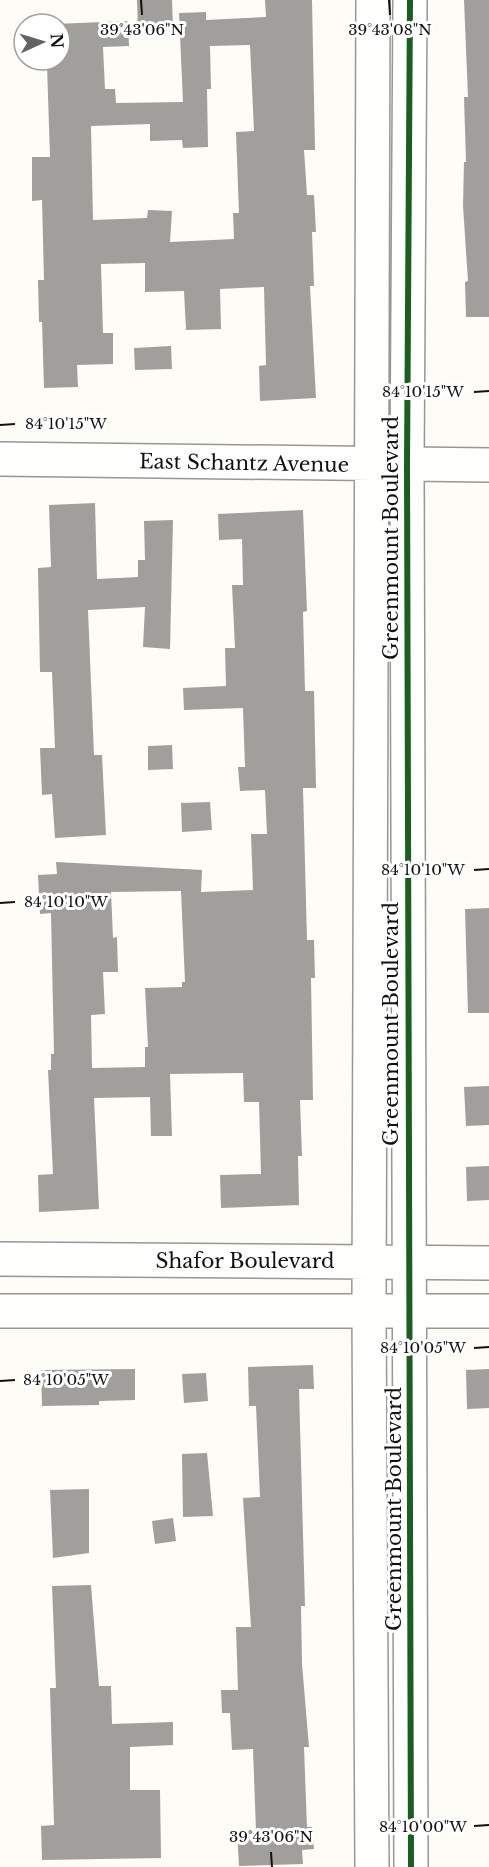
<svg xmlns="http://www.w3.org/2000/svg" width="489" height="1867" viewBox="0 0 489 1867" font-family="'Libre Baskerville',serif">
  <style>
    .building { fill: #a19f9c; fill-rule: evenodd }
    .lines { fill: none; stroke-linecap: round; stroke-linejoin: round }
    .minor-casing { stroke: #979795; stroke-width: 36 }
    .minor { stroke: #fffffe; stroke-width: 33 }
    .cycleway-casing { stroke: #fff; stroke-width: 10 }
    .cycleway { stroke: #1b5e20; stroke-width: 6 }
    .ticks { fill: none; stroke: #111; stroke-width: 2 }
    .labels { text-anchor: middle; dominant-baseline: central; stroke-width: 6; stroke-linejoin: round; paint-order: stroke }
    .street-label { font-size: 20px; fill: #111; stroke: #fff }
    .ticks-label { font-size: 15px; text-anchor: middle; fill: #111; stroke: #fff; stroke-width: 6; stroke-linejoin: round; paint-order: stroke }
  </style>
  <rect width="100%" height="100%" fill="#fdfcf7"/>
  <!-- building -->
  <path class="building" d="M 137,0 L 172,0 L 173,27 L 138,28 Z
    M 265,0 L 312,0 L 315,150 L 304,150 L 307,195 L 314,195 L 316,232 L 312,232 L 314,286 L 310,286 L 316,398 L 260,401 L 259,366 L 266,365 L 264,287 L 220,289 L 221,329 L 186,330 L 184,291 L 145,292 L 145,263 L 101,264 L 103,333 L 113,333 L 113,364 L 77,365 L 78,387 L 44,388 L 42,322 L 39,322 L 38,280 L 44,280 L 42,200 L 32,201 L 32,157 L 50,157 L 47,65 L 32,66 L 32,60 L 60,60 L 60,24 L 54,24 L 128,21 L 129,46 L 103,47 L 105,89 L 115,89 L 116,103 L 183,102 L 179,13 L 206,12 L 206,20 L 266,17 ZM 250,45 L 254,131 L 236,132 L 239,213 L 233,213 L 234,239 L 170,242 L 172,211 L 148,210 L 147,218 L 93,220 L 91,126 L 150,124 L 150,141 L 182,140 L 183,148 L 208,147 L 207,89 L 211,89 L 210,46 Z
    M 464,0 L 489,0 L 489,317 L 466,317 L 465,282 L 468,281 L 463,206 L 464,162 L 466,162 L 464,97 L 468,97 Z
    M 171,346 L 172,369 L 135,370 L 134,348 Z
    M 95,503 L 97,579 L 138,577 L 138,560 L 145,560 L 144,521 L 173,520 L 170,649 L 143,647 L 145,607 L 88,610 L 94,755 L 102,755 L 106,835 L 55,838 L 52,794 L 42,795 L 40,748 L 55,748 L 52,672 L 40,672 L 38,568 L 51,567 L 49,505 Z
    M 303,510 L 307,611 L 303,612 L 305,691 L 314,691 L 316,788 L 303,788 L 307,940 L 314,940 L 315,978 L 311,978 L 313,1100 L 300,1100 L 302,1156 L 298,1156 L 299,1205 L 221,1208 L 220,1175 L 261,1174 L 259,1102 L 244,1102 L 243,1073 L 170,1074 L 172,1136 L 151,1136 L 150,1097 L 94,1098 L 99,1209 L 39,1212 L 38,1175 L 53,1174 L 48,1070 L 51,1070 L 51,1054 L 54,1054 L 51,913 L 40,914 L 38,875 L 57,874 L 56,862 L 202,870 L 201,892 L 253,890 L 251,834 L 267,834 L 265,790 L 240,791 L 238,767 L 245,767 L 243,708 L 184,710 L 183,688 L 226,686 L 225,648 L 235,648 L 232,585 L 243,585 L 242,539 L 219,540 L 218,514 ZM 181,891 L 185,982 L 182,982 L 182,987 L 145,988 L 148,1047 L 145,1047 L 145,1067 L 92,1068 L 91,1015 L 105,1014 L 103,972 L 118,972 L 117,937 L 113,938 L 111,892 Z
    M 172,745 L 173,769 L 148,770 L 148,746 Z
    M 210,802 L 212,830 L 182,832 L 181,803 Z
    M 489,908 L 489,1013 L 468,1013 L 465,909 Z
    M 489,1086 L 489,1125 L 466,1126 L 464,1087 Z
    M 489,1166 L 489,1200 L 467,1201 L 466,1167 Z
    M 313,1365 L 314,1389 L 299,1389 L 305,1606 L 301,1606 L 302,1664 L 309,1747 L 304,1747 L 307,1827 L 312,1827 L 314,1849 L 302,1850 L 303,1864 L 239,1866 L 237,1830 L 256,1830 L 253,1749 L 232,1750 L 230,1713 L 222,1713 L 221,1690 L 238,1690 L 236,1627 L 251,1627 L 243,1498 L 260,1497 L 256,1406 L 249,1406 L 248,1367 Z
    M 135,1369 L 135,1400 L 99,1401 L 99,1405 L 42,1406 L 41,1370 Z
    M 489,1369 L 489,1408 L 467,1409 L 466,1370 Z
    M 206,1373 L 208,1401 L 184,1403 L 182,1374 Z
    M 207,1453 L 213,1516 L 183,1517 L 182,1454 Z
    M 89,1489 L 89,1553 L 53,1558 L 50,1490 Z
    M 173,1518 L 176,1541 L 155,1544 L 152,1521 Z
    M 91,1585 L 99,1686 L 111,1686 L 112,1724 L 173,1722 L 173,1745 L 130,1747 L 130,1790 L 160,1790 L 161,1858 L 42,1860 L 41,1826 L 54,1825 L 50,1688 L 56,1688 L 52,1586 Z"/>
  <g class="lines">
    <defs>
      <path id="minor" d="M 410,0 L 407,465 L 411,1867
        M 0,459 L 489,465
        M 0,1259 L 489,1263
        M 0,1311 L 489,1311
        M 372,1867 L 369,1310 L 373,0"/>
    </defs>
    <!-- minor casing -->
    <use href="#minor" class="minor-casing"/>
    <!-- minor -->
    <use href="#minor" class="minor"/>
    <defs>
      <path id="cycleway" d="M 410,0 L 407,465 L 411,1867"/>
    </defs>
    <!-- cycleway casing -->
    <use href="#cycleway" class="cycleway-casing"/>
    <!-- cycleway -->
    <use href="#cycleway" class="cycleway"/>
  </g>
  <!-- ticks -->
  <path class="ticks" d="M 141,0 L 142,15M 389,0 L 390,15M 474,392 L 489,391M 0,425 L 15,424M 474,870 L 489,869M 0,903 L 15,902M 474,1348 L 489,1347M 0,1381 L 15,1380M 474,1826 L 489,1825M 271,1852 L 272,1867"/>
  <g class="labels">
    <!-- street labels -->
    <g class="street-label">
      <text transform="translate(244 463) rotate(1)">East Schantz Avenue</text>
      <text transform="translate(391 538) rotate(-90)">Greenmount Boulevard</text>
      <text transform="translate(391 1024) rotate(-90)">Greenmount Boulevard</text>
      <text x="245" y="1261">Shafor Boulevard</text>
      <text transform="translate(394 1509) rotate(-90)">Greenmount Boulevard</text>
    </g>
  </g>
  <g class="ticks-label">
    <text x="142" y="35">39°43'06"N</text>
    <text x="390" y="35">39°43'08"N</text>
    <text x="423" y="397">84°10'15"W</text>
    <text x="66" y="429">84°10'15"W</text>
    <text x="423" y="875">84°10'10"W</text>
    <text x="66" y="907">84°10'10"W</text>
    <text x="423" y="1353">84°10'05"W</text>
    <text x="66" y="1385">84°10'05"W</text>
    <text x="423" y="1832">84°10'00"W</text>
    <text x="271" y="1842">39°43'06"N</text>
  </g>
  <!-- north arrow -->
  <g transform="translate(42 42) rotate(86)"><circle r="28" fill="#ffffff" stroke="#a0a0a0" stroke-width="1.5"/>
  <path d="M0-4.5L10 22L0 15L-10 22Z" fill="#646362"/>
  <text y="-9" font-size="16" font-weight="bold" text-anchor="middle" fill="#111111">N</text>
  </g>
</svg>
